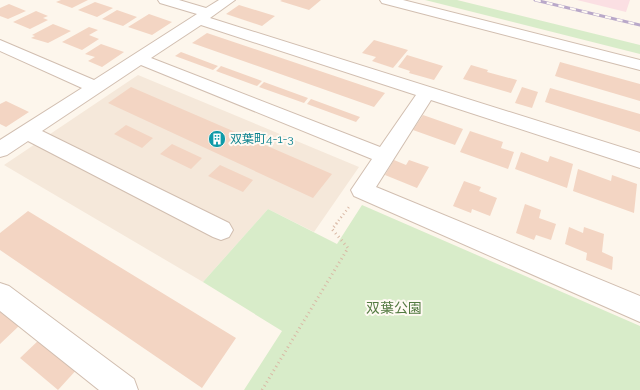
<svg xmlns="http://www.w3.org/2000/svg" width="640" height="390" viewBox="0 0 640 390" font-family="Raleway,'Noto Sans JP',sans-serif">
  <style>
    .residential { fill: #f5e8da }
    .medical { fill: #fbdfe3 }
    .green { fill: #d8ecc9 }
    .building { fill: #f3d5c3 }
    .lines { fill: none; stroke-linecap: round; stroke-linejoin: round }
    .minor-casing { stroke: #d1beb0; stroke-width: 2 }
    .path-far1 { stroke: #d9b8a5; stroke-width: 2.5; stroke-dasharray: 1 3; stroke-linecap: butt }
    .path { stroke: #d9b8a5; stroke-width: 3; stroke-dasharray: 1 3.5; stroke-linecap: butt }
    .minor { fill: #fff; fill-rule: evenodd }
    .rail-casing { stroke: #b9a8c9; stroke-width: 3 }
    .rail { stroke: #fffaf3; stroke-width: 2; stroke-dasharray: 6; stroke-linecap: butt }
    .labels { text-anchor: middle; dominant-baseline: central; stroke-width: 4; stroke-linejoin: round; paint-order: stroke }
    .culture-label { font-size: 12px; fill: #0d838f; stroke: #fffaf3; text-anchor: start }
    .near-park-label { font-size: 14px; fill: #537a41; stroke: #fffaf3 }
  </style>
  <rect width="100%" height="100%" fill="#fdf6ec"/>
  <!-- residential -->
  <path class="residential" d="M 138,75 L 359,167 L 314,232 L 268,209 L 203,282 L 4,165 Z"/>
  <!-- medical -->
  <path class="medical" d="M 577,0 L 630,0 L 626,12 Z"/>
  <!-- green -->
  <path class="green" d="M 425,0 L 457,0 L 640,45 L 640,54 Z
    M 362,205 L 640,326 L 640,390 L 244,390 L 282,331 L 203,282 L 268,209 L 337,244 Z"/>
  <!-- building -->
  <path class="building" d="M 61,0 L 88,0 L 72,8 L 56,2 Z
    M 282,0 L 321,0 L 309,10 L 280,1 Z
    M 95,2 L 113,8 L 97,17 L 78,10 Z
    M 9,4 L 26,11 L 8,19 L 0,16 L 0,8 Z
    M 239,5 L 275,16 L 262,26 L 226,14 Z
    M 117,10 L 137,17 L 123,26 L 102,19 Z
    M 36,11 L 48,16 L 43,18 L 48,20 L 30,29 L 13,22 Z
    M 149,14 L 172,22 L 152,35 L 128,27 Z
    M 53,24 L 71,31 L 48,43 L 31,38 L 35,36 L 32,35 Z
    M 89,27 L 98,30 L 89,35 L 99,39 L 82,50 L 62,42 Z
    M 207,33 L 385,93 L 374,107 L 192,43 Z
    M 374,40 L 408,50 L 393,68 L 372,61 L 376,57 L 362,53 Z
    M 101,44 L 124,52 L 102,67 L 88,61 L 95,57 L 85,54 Z
    M 181,52 L 218,66 L 213,70 L 175,56 Z
    M 407,55 L 443,66 L 434,80 L 409,73 L 410,71 L 398,67 Z
    M 560,62 L 640,84 L 640,101 L 555,76 Z
    M 471,65 L 488,70 L 487,72 L 517,80 L 511,93 L 463,79 Z
    M 221,66 L 262,81 L 257,86 L 216,71 Z
    M 264,82 L 308,98 L 304,103 L 259,87 Z
    M 131,87 L 332,174 L 313,198 L 108,103 Z
    M 522,87 L 538,92 L 532,108 L 515,103 Z
    M 550,88 L 640,114 L 640,132 L 545,102 Z
    M 311,99 L 360,117 L 356,122 L 307,104 Z
    M 6,101 L 29,112 L 6,127 L 0,124 L 0,104 Z
    M 423,115 L 463,129 L 455,145 L 413,130 Z
    M 126,125 L 153,138 L 142,148 L 114,134 Z
    M 470,131 L 503,142 L 501,148 L 514,152 L 508,169 L 460,152 Z
    M 172,144 L 202,158 L 191,169 L 160,154 Z
    M 521,152 L 548,162 L 550,156 L 573,164 L 567,188 L 515,169 Z
    M 394,160 L 406,165 L 409,160 L 429,167 L 417,188 L 385,175 Z
    M 220,165 L 253,180 L 243,192 L 208,176 Z
    M 578,169 L 611,181 L 612,175 L 637,184 L 634,213 L 573,191 Z
    M 464,181 L 481,187 L 479,191 L 497,198 L 490,216 L 472,209 L 471,213 L 453,206 Z
    M 525,204 L 541,210 L 539,218 L 556,224 L 551,240 L 536,235 L 534,240 L 516,233 Z
    M 28,211 L 236,338 L 202,388 L 0,250 L 0,233 Z
    M 569,227 L 583,233 L 584,227 L 604,234 L 602,252 L 613,257 L 612,270 L 586,260 L 587,253 L 565,244 Z
    M 0,309 L 20,325 L 0,344 Z
    M 41,338 L 79,367 L 58,390 L 20,358 Z"/>
  <g class="lines">
    <defs>
      <path id="minor" d="M 158,0 L 179,0 L 206,8 L 219,0 L 235,0 L 210,18 L 640,153 L 640,168 L 431,100 L 376,187 L 640,296 L 640,322 L 354,196 L 351,190 L 372,159 L 141,65 L 42,131 L 229,223 L 233,230 L 229,237 L 221,240 L 213,237 L 28,141 L 7,155 L 0,157 L 0,140 L 82,88 L 0,51 L 0,40 L 94,80 L 197,14 L 160,3 ZM 201,25 L 416,95 L 380,147 L 151,58 Z
        M 380,0 L 403,0 L 640,60 L 640,70 L 382,3 Z
        M 0,283 L 9,286 L 134,379 L 138,390 L 99,390 L 0,311 Z"/>
    </defs>
    <!-- minor casing -->
    <use href="#minor" class="minor-casing"/>
    <!-- path-far1 -->
    <path class="path-far1" d="M 336,224 L 349,207"/>
    <!-- path -->
    <path class="path" d="M 262,390 L 348,248 L 332,229 L 337,223"/>
    <!-- minor -->
    <use href="#minor" class="minor"/>
    <defs>
      <path id="rail" d="M 535,0 L 640,25"/>
    </defs>
    <!-- rail casing -->
    <use href="#rail" class="rail-casing"/>
    <!-- rail -->
    <use href="#rail" class="rail"/>
  </g>
  <!-- icons -->
  <defs>
    <symbol id="building-disc" viewBox="-11 -11 22 22"><circle r="9.5" fill="#0f9aa8" stroke="#fffaf3"/><path d="M-4-6H4V6H1V3H-1V6H-4ZM-2.5-4.3h1.7v1.8h-1.7ZM.8-4.3h1.7v1.8H.8ZM-2.5-1h1.7V.8h-1.7ZM.8-1h1.7V.8H.8Z" fill="#fff"/></symbol>
  </defs>
  <g fill-rule="evenodd">
    <use href="#building-disc" x="207" y="129" width="20" height="20"/>
  </g>
  <g class="labels">
    <!-- culture labels -->
    <g class="culture-label">
      <text x="230" y="139">双葉町4-1-3</text>
    </g>
    <!-- near-park labels -->
    <g class="near-park-label">
      <text x="394" y="308">双葉公園</text>
    </g>
  </g>
</svg>
